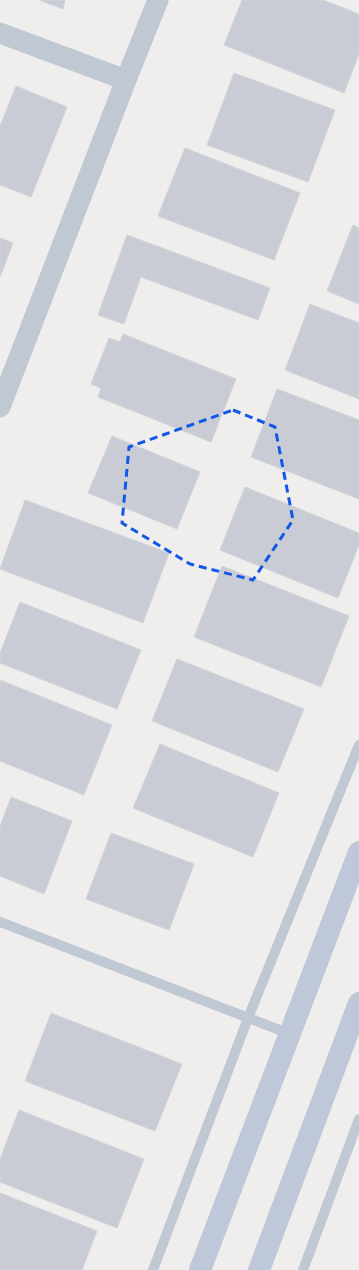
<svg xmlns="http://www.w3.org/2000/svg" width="359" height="1270" viewBox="0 0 359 1270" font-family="Karla,sans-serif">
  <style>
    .building { fill: #c9ccd4; stroke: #d1d3da }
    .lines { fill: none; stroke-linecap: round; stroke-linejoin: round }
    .lane { stroke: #c0c8d4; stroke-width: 10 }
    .street { stroke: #c0c8d4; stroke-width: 21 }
    .secondary { stroke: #bfc8d8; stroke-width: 22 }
    .marked { fill: none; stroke: #1257e6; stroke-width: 3; stroke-dasharray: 8 5; stroke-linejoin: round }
  </style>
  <rect width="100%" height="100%" fill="#f0eeed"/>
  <!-- building -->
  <path class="building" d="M 39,0 L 65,0 L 63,9 Z
    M 242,0 L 323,0 L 359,14 L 359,54 L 344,93 L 224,45 Z
    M 234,73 L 335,110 L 308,182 L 207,145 Z
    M 16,86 L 67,107 L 31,197 L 0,185 L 0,126 Z
    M 185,148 L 300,193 L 274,260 L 158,216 Z
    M 353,225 L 359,228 L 359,304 L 327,291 Z
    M 127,235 L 270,288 L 258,320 L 141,277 L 124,324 L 98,315 Z
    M 0,238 L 13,243 L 0,277 Z
    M 310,304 L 359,323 L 359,399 L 285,370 Z
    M 123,334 L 236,379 L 211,442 L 98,397 L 101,388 L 91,384 L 109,338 L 120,342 Z
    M 277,389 L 359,420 L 359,499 L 251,457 Z
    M 112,436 L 200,472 L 177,529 L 88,493 Z
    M 245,487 L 359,533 L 359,545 L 338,598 L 220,550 Z
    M 25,500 L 169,553 L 143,623 L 0,569 Z
    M 222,566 L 349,616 L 321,687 L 194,637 Z
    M 20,602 L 141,650 L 117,709 L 0,663 L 0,653 Z
    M 177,659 L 304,709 L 278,772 L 152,721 Z
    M 0,680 L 112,725 L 84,795 L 0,761 Z
    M 160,744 L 279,793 L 253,857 L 133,808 Z
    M 11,797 L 72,821 L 44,894 L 0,876 L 0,826 Z
    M 111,833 L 194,864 L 169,930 L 86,899 Z
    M 51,1013 L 182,1064 L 155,1131 L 25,1081 Z
    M 19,1110 L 144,1159 L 117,1228 L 0,1182 L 0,1159 Z
    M 0,1193 L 97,1231 L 82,1270 L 0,1270 Z"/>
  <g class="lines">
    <!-- lane -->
    <path class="lane" d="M 0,922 L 290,1034
      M 153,1270 L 248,1018 L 359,745
      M 303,1270 L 359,1119"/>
    <!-- street -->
    <path class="street" d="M 0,33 L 126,80
      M 0,407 L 126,80 L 158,0"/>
    <!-- secondary -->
    <path class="secondary" d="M 200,1270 L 359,852
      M 259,1270 L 359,1003"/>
  </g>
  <!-- marked area -->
  <path class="marked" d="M 233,410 L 275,427 L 293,520 L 253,580 L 190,564 L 122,523 L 129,447 Z"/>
</svg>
